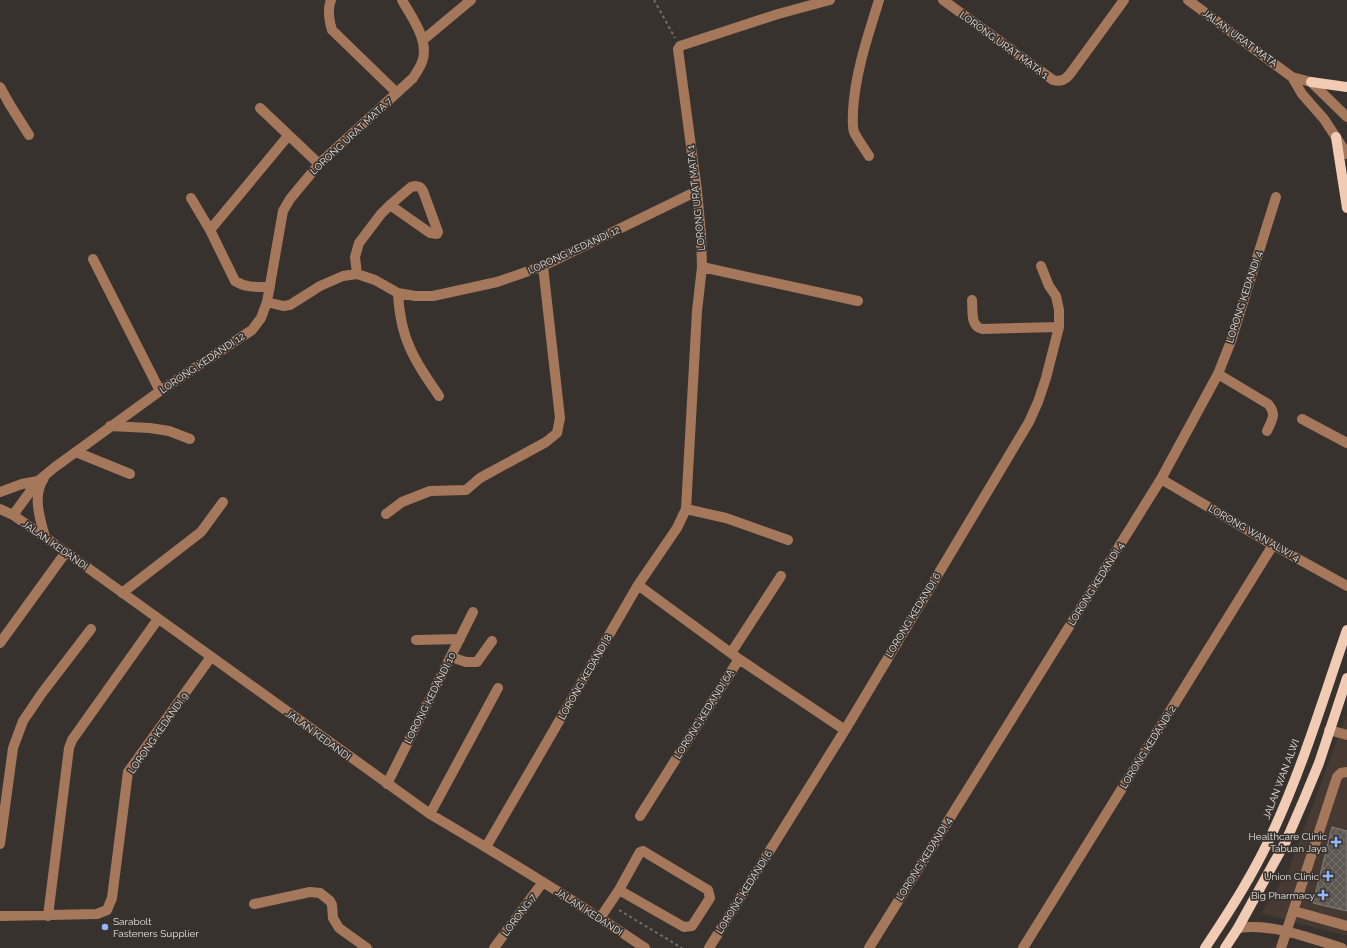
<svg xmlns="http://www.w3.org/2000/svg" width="1347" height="948" viewBox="0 0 1347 948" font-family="Raleway,sans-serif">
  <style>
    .built { fill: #463a33 }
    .building { fill: url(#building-cross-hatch); stroke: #857e79 }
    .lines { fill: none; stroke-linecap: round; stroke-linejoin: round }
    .path { stroke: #736e6a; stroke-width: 2; stroke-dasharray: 3 3; stroke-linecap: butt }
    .minor { stroke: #a6785b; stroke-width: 10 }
    .major { stroke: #f2cbb4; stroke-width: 10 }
    .poi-dot { fill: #92b7fd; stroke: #38322e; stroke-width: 1.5 }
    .labels { text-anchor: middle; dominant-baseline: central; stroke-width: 3.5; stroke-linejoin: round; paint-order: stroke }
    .street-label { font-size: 10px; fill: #e5e1de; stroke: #38322e }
    .poi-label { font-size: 10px; fill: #e5e1de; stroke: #38322e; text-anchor: end }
  </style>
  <defs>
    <pattern id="building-cross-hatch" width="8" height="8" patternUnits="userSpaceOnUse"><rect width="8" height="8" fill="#5e5752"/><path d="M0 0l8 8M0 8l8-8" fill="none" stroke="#756f6a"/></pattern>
  </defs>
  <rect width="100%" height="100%" fill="#38322e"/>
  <!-- built -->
  <path class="built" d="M 1347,714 L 1347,936 L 1261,913 L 1288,871 Z"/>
  <!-- building -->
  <path class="building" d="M 1332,827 L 1347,831 L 1347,911 L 1313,903 Z"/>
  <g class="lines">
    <!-- path -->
    <path class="path" d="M 654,0 L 675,38
      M 619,910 L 682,948"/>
    <!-- minor -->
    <path class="minor" d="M 331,0 C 327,10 329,20 332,30 L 397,93
      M 943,0 L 1053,80 C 1061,82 1065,80 1070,74 L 1124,0
      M 1188,0 L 1292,77 L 1311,82 L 1347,117
      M 423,40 L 471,0
      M 1292,77 L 1302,94 L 1324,119 L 1347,154
      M 0,87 L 10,105 L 29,135
      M 260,108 L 319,164
      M 869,156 C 864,148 858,140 854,132 C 852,126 853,117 853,111 C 855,73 868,36 879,0
      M 191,198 L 210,230 L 235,281 C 246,288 257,287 270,287
      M 210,230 L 288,136
      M 93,259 L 160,391
      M 702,267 L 858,301
      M 357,274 L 355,257 L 359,243 L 381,214 L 390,205 L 411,187 L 416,186 L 420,187 L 423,191 L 438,232 L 437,234 L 430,233 L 390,205
      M 398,293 C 399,312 402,331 410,348 C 417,365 429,381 439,396
      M 972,300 C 973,311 970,326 982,329 L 1059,327
      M 267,302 L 283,306 L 290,305 L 320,286 L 343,276 L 357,274 L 375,280 L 398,293 L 415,296 L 433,296 L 497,282 L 543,266 L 697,191
      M 1218,374 L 1268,404 C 1277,414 1272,420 1267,431
      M 1302,419 L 1347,443
      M 110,426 L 150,428 L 169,431 L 190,439
      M 76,452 L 130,474
      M 44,478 C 32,495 40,519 45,537
      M 1161,479 L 1273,545 L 1347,586
      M 0,492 L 22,484 L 38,481
      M 0,509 L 13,515 L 45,537 L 430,814 C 503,857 575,901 645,948
      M 686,509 L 726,518 L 788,540
      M 386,514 L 402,502 L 430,491 L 466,490 L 480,478 L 546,442 L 557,433 L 560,418 L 543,266
      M 13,515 L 38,481 L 55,467 L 160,391 L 252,330 L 261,318 L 267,302 L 283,211 L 290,199 L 319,164 L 413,78 C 416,73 420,68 422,62 C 430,41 412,18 402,0
      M 638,585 L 739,659
      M 122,593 L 201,532 L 223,502
      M 416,640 L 460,639
      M 0,643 L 66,552
      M 731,653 L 781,576
      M 451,657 L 466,662 L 477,662 L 492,641
      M 1329,730 L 1347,735
      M 387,784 L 473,612
      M 430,814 L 498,688
      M 640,816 L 739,659 L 845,730
      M 0,844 L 13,748 L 23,721 L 42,693 L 91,629
      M 486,847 L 638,585 L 677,528 L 686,509 L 697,311 L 702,267 L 701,234 L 697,191 L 678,49 L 680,46 L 778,14 L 830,0
      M 254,904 L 310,892 L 320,893 L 330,901 L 332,905 L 333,918 L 339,928 L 367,948
      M 1294,911 L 1347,926
      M 0,916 L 97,914 L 107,910 L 112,898 L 128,772 L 211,657
      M 48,916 L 69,748 L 72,740 L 158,619
      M 600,918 L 619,890 L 640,852 L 643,851 L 708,890 L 710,898 L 692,926 L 684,927 L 619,890
      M 1238,928 C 1273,923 1309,938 1342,948
      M 494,948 L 543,882
      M 709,948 L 845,730 L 1029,422 L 1038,402 L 1046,378 L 1059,327 L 1059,310 L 1056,296 L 1049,286 L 1041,266
      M 869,948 L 1161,479 L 1218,374 L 1231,341 L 1276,197
      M 1023,948 L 1273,545
      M 1281,948 L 1337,777 L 1341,773 L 1347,772"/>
    <!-- major -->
    <path class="major" d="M 1311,82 L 1347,87
      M 1336,137 L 1347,208
      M 1205,948 C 1231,909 1256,870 1275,827 C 1304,763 1324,696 1347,630
      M 1225,948 L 1238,928 L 1286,841 L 1305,797 L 1319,763 L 1347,678"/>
  </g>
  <!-- markers -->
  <g class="poi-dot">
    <path d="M1334 836h4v4h4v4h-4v4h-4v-4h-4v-4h4z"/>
    <path d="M1326 870h4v4h4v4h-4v4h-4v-4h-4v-4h4z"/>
    <path d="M1321 889h4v4h4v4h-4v4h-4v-4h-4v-4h4z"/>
    <circle cx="105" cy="927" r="4"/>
  </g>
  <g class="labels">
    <!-- street labels -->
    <g class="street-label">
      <text transform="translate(1240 38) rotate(36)">JALAN URAT MATA</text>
      <text transform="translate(1004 45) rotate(36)">LORONG URAT MATA 1</text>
      <text transform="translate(351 136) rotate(-43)">LORONG URAT MATA 7</text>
      <text transform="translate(696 198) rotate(-96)">LORONG URAT MATA 1</text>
      <text transform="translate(574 250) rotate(-25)">LORONG KEDANDI 12</text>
      <text transform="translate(1244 297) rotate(-72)">LORONG KEDANDI 4</text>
      <text transform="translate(202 363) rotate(-34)">LORONG KEDANDI 12</text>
      <text transform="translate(1254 533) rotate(30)">LORONG WAN ALWI 4</text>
      <text transform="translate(55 545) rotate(35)">JALAN KEDANDI</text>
      <text transform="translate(1096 584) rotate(-58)">LORONG KEDANDI 4</text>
      <text transform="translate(913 615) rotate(-59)">LORONG KEDANDI 6</text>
      <text transform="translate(585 677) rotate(-60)">LORONG KEDANDI 8</text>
      <text transform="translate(430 698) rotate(-63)">LORONG KEDANDI 10</text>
      <text transform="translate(704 714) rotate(-58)">LORONG KEDANDI 6A</text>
      <text transform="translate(158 733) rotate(-55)">LORONG KEDANDI 9</text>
      <text transform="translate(318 735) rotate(36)">JALAN KEDANDI</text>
      <text transform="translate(1148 747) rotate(-58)">LORONG KEDANDI 2</text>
      <text transform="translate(1281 779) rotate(-69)">JALAN WAN ALWI</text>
      <text transform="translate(924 859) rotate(-58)">LORONG KEDANDI 4</text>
      <text transform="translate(744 892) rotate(-58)">LORONG KEDANDI 6</text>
      <text transform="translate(589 912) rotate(33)">JALAN KEDANDI</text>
      <text transform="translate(519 915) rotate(-53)">LORONG 7</text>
    </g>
    <!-- poi labels -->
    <g class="poi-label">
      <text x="1327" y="836">Healthcare Clinic<tspan x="1327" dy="12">Tabuan Jaya</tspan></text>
      <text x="1319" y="876">Union Clinic</text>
      <text x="1315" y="895">Big Pharmacy</text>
      <text x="113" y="921" text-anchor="start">Sarabolt<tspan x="113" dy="12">Fasteners Supplier</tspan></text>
    </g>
  </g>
</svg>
